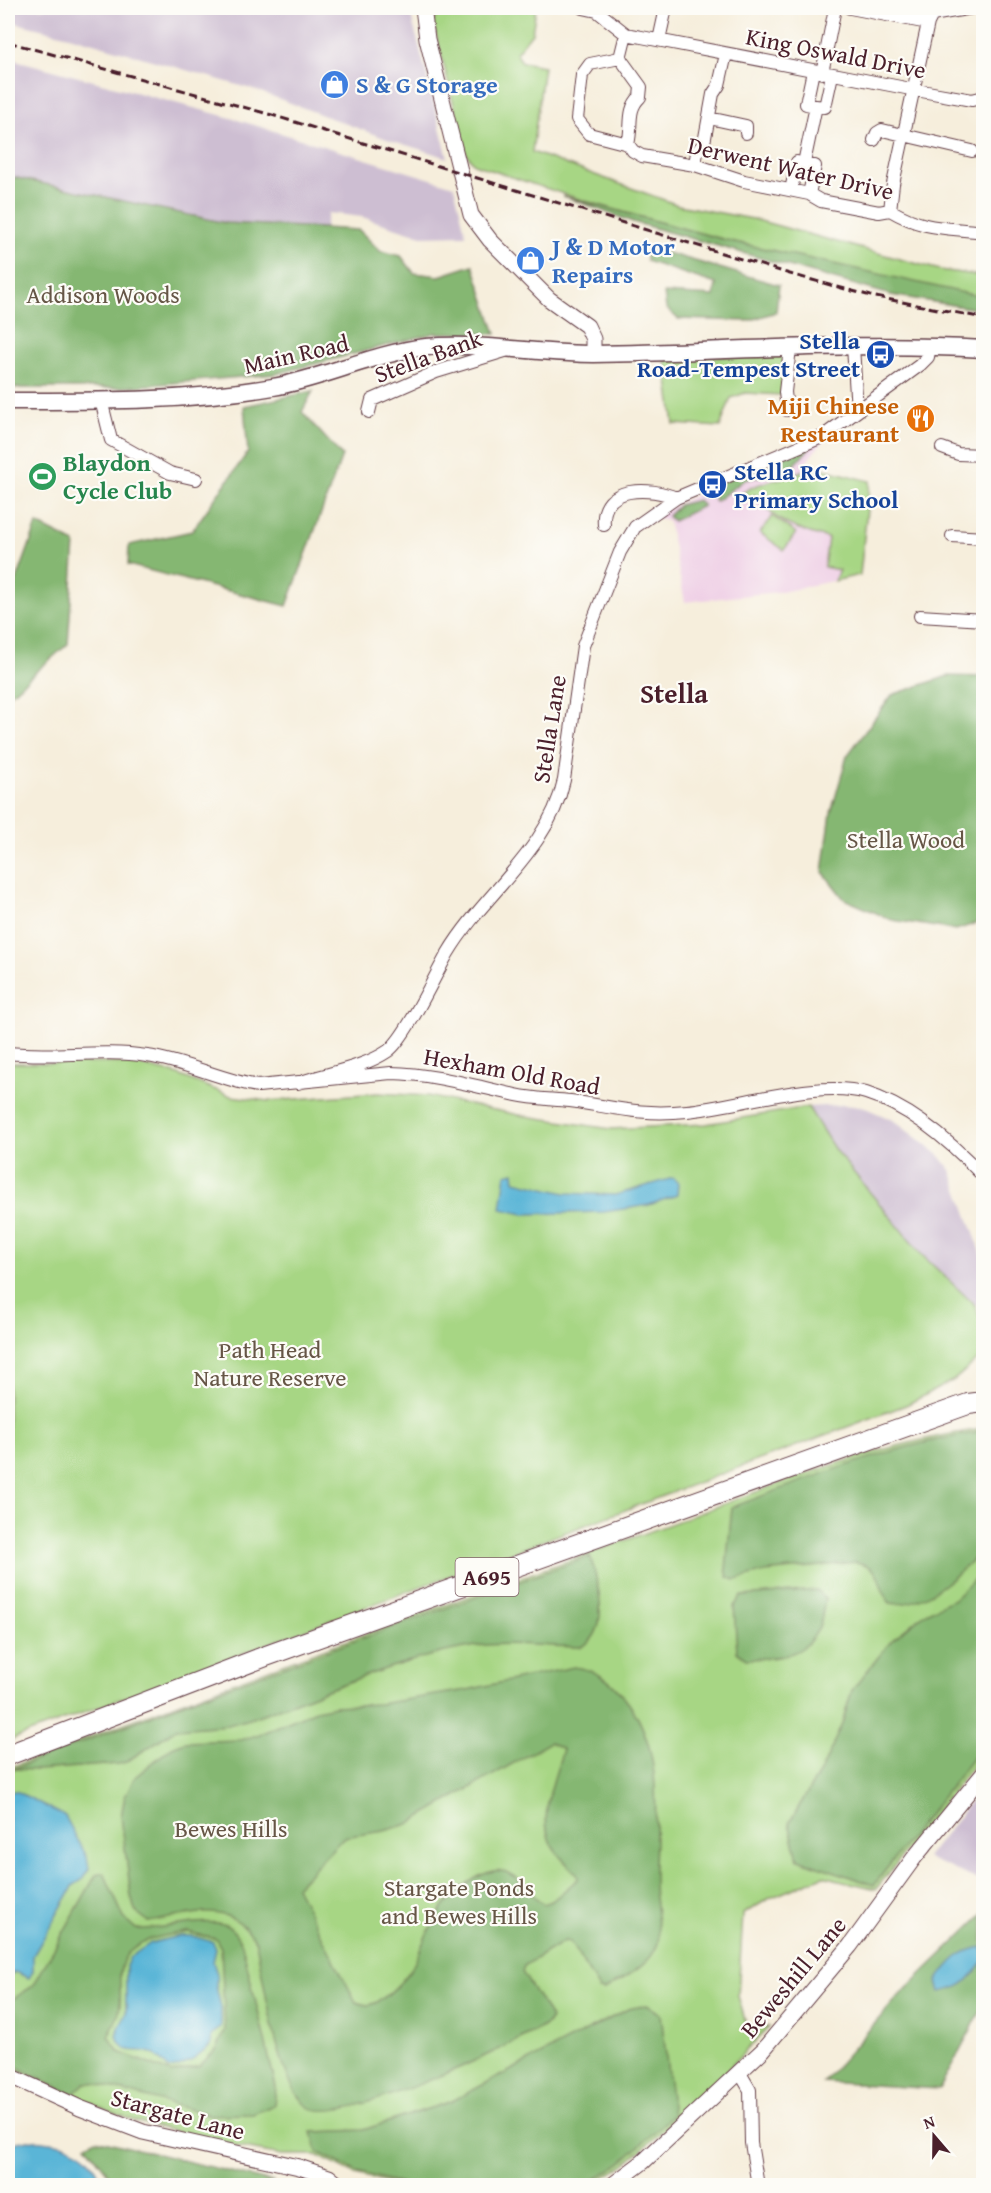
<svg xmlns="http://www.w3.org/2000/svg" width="991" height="2193" viewBox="0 0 991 2193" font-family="'Gentium Book Plus',serif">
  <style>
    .built { fill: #efd0e6 }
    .industrial { fill: #cdbed2 }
    .green { fill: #a7d684; stroke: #787a58; stroke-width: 1.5 }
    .forest { fill: #85b772; stroke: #686b4e; stroke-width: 1.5; fill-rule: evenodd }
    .water { fill: #5ab5d7; stroke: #526a81; stroke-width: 1.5 }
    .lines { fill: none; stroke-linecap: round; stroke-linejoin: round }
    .minor-casing { stroke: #643e46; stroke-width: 14 }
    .tertiary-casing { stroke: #643e46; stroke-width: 17 }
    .secondary-casing { stroke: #643e46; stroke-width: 19 }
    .primary-casing { stroke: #643e46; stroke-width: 22 }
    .minor { stroke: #fff; stroke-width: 12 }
    .tertiary { stroke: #fff; stroke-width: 15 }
    .secondary { stroke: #fff; stroke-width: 16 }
    .primary { stroke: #fff; stroke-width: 20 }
    .rail { stroke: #4a1f2b; stroke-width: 3; stroke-dasharray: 9 4.5; stroke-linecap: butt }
    .labels { text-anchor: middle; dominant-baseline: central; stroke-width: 4.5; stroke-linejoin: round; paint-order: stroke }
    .shield { fill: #fdfcf7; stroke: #806168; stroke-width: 1.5 }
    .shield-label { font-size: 22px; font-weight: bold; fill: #4a1f2b }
    .street-label { font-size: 24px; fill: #4a1f2b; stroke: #fdfcf7 }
    .shop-label { font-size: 24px; font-weight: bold; fill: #366cbe; stroke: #fdfcf7; text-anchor: start }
    .park-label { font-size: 24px; fill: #665646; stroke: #fdfcf7 }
    .transit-label { font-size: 24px; font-weight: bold; fill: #164399; stroke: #fdfcf7; text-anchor: end }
    .food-label { font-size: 24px; font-weight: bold; fill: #c56008; stroke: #fdfcf7; text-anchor: end }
    .leisure-label { font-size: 24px; font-weight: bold; fill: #27864d; stroke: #fdfcf7; text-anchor: start }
    .quarter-label { font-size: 27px; font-weight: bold; fill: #4a1f2b; stroke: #fdfcf7 }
  </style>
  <rect width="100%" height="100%" fill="#fdfcf7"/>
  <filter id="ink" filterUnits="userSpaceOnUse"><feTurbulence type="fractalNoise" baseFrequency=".0167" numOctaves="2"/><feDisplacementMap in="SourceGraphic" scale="12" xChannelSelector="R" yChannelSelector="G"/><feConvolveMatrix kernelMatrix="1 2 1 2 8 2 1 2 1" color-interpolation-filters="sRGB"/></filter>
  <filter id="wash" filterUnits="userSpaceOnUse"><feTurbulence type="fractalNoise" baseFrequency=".008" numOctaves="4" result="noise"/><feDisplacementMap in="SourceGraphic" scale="24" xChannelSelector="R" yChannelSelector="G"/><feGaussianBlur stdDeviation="1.35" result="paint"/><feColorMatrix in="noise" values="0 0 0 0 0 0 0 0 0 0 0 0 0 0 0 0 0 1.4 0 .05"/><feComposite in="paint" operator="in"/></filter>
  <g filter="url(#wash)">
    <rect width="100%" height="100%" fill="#f6eedc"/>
    <!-- built -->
    <path class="built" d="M 825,439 L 804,464 L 870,481 L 860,575 L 786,591 L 685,602 L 668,520 L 653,517 L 714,485 Z"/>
    <!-- industrial -->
    <path class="industrial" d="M 8,8 L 409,8 L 448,158 L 387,139 L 258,91 L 69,36 L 8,21 Z
      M 8,58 L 231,118 L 454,186 L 466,235 L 422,236 L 362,217 L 328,213 L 324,232 L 226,223 L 8,176 Z
      M 843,1105 L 863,1107 L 893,1120 L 939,1155 L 951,1170 L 983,1258 L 983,1300 L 975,1305 L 921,1254 L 835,1150 L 808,1107 Z
      M 983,1785 L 983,1882 L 927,1858 Z"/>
    <!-- green -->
    <path class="green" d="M 464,8 L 536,8 L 532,33 L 516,53 L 522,62 L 544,66 L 532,152 L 678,205 L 753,219 L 940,270 L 983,276 L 983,297 C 812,264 639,223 474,164 L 466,153 L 433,23 C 437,10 452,9 464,8 Z
      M 786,354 L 781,395 L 745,393 L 731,398 L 720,427 L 674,424 L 665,359 Z
      M 812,466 L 870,481 L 860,575 L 834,581 L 839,570 L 824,567 L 828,538 C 799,531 771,521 756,495 L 735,499 C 756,478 788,481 812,466 Z
      M 772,516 L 796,533 L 784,550 L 760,533 Z
      M 8,1063 L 129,1063 L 176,1074 L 231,1096 L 269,1101 L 378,1093 L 428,1096 L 519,1115 L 611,1129 L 706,1124 L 808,1107 L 835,1150 L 921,1254 L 975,1305 L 983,1327 L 983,1355 L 954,1380 L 906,1405 L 8,1741 Z
      M 983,1429 L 983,1753 L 876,1889 L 823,1876 L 770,1898 L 743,1914 L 738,1996 L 747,2027 L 769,2027 L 704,2094 L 624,2165 L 591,2185 L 398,2185 L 355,2174 L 316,2155 L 282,2155 L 233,2146 L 134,2121 L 8,2068 L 8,1768 C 214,1688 423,1612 632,1538 C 744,1498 866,1444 983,1429 Z"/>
    <!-- forest -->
    <path class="forest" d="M 8,176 L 226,223 L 359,230 L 380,251 L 401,256 L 414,273 L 439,276 L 473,265 L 496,334 L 435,333 L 276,374 L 114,388 L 8,388 Z
      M 563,196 L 726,240 L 983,297 L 983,310 L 891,295 L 633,222 Z
      M 646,247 L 779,285 L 776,312 L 748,321 L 678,319 L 666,308 L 664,293 L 714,296 L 716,284 L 646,261 Z
      M 313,391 L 302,412 L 342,456 L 287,606 L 128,565 L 129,545 L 192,531 L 248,452 L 244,406 Z
      M 813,444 L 791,469 L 744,480 L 716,501 L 714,500 L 714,485 Z
      M 698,500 L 703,506 L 673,521 L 668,516 L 679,505 Z
      M 37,524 L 75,543 L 68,644 L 8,696 L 8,605 Z
      M 948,676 L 984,677 L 983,921 L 956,930 L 892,920 L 844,899 L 823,872 L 831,813 L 847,756 L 892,695 Z
      M 983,1432 L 983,1548 C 962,1572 924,1609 890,1603 C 875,1584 885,1568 856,1562 L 765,1572 L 735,1580 L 728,1577 L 726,1569 L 732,1507 C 814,1477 896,1443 983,1432 Z
      M 590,1556 C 598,1580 612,1634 581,1647 C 549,1647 518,1642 485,1645 C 407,1654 321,1694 246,1720 L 228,1725 L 176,1729 L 126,1762 L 119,1764 L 38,1770 L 13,1769 L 194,1699 Z
      M 983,1571 L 983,1745 L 874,1885 L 798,1859 L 789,1823 L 824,1765 L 842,1724 L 852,1690 L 891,1641 L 924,1614 L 954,1599 Z
      M 817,1590 L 825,1599 C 823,1609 822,1623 817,1631 C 802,1659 773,1658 746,1659 L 737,1652 L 734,1606 L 742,1596 Z
      M 574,1667 C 596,1670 609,1679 623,1696 C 668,1749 653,1821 654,1884 C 654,1897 661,1935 658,1943 C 651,1966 623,1978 604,1990 L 599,1989 L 570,1942 L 564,1941 L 524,1966 L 522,1972 L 551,2017 L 549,2023 C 515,2044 338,2130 307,2106 C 277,2082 264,1981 256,1942 C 232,1898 189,1915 149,1922 L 135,1911 L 131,1896 L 121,1816 L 125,1796 L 135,1777 L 172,1747 L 185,1742 L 240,1740 L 260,1734 L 316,1710 L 335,1706 L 379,1704 L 467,1690 ZM 550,1742 L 563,1749 C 555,1779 537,1816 552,1846 C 558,1856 569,1866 577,1874 L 578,1879 L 552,1901 L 544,1904 C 528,1895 521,1874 502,1871 C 493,1869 483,1874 476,1878 C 455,1890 439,1911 428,1932 C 423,1941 420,1952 415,1962 C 408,1976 385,2002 369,2005 C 365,2005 359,2003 356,2002 L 296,1887 L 344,1837 L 384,1831 L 408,1824 Z
      M 104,1873 L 124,1918 L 136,1929 C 157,1931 216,1914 231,1928 C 235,1932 239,1939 242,1944 L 276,2087 L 274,2105 L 253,2114 L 210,2115 L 95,2083 L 85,2083 L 73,2094 L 8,2063 L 8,1997 L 13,1999 L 33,1986 L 96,1875 ZM 188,1932 L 216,1939 L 221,1948 L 225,2030 L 217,2049 L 199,2066 L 172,2073 L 119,2052 L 108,2036 C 112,2028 118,2019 119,2011 C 122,1999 119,1986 120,1974 C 123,1939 160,1936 188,1932 Z
      M 983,1914 L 983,2007 L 939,2089 L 823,2082 L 900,1995 Z
      M 647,2005 L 661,2014 L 673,2115 L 622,2162 L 586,2185 L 407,2185 L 357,2172 L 317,2152 L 312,2132 L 363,2130 L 452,2101 L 628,2009 Z
      M 96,2139 L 272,2182 L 263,2186 L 105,2185 L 110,2176 L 86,2145 Z"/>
    <!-- water -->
    <path class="water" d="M 514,1172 L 515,1181 L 565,1193 L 615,1195 L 673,1178 L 678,1183 L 677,1195 L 649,1205 L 604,1212 L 524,1214 L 501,1209 L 506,1174 Z
      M 16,1791 L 65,1816 L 87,1857 L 89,1869 L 82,1880 L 74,1885 L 33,1956 L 33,1971 L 29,1978 L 15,1972 L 8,1976 L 8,1792 Z
      M 179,1936 L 192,1936 L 213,1942 L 216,1949 L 213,1962 L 217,1974 L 216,1986 L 221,2007 L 221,2027 L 211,2036 L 211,2044 C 200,2056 186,2067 169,2069 C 165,2065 161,2059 155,2055 C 139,2045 125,2060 116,2035 L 126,2013 L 126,1966 L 130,1957 L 151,1943 Z
      M 983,1947 L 983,1962 C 967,1981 966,1987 940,1992 L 937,1981 C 950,1962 960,1950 983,1947 Z
      M 27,2140 C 56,2141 90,2145 99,2177 L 90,2185 L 8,2185 L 8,2144 Z"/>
  </g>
  <g filter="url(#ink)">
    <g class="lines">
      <defs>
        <path id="minor" d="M 583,8 L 597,11 L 626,34 L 916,90 L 972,100 L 984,97
          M 850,8 L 928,23
          M 626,34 L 620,58 L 641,87 L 640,97 C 626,110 633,127 628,144
          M 659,40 L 666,8
          M 620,58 L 590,64 L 582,75 L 577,119 L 589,134 L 628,144 L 633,151 L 642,156 L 695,165 L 744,181 L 809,194 L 821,201 L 879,212 L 890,210 C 926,231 945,227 984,232
          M 813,71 L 806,104 L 816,106
          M 822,73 L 835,8
          M 709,118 L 746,126 L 746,133
          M 874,140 L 877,133 L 882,130 L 972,151
          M 804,163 L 816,106 L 825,107 L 832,75
          M 695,165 L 697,152 L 704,143 L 713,94 L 719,85 L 726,54
          M 791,190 L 797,162 L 815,166 L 809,194
          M 890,210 L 893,184 L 928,23 L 932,15 L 972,8
          M 853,346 L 857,411
          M 101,400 L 111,440 L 170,473 L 196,479
          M 787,410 L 785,392 L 790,348
          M 369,412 L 372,400 L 436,372 L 505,351
          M 942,448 L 958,454 L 984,455
          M 604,525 C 600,484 652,487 676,498
          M 952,536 L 984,538
          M 920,616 L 984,620
          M 8,1053 C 54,1058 101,1049 147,1056 C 185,1061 220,1080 258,1086 L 391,1073 C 434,1074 474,1086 516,1095 C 533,1099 552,1099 570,1101 C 613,1107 641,1116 687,1111 C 738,1106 819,1079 866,1093 C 911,1107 952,1143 984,1177
          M 298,1083 C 327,1073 363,1068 388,1051 C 406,1038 435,975 448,953 C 483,894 549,850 564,780 L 583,646 L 620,552 L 635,527 L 676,498 L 822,437 L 920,365 L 928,357 L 930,346
          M 740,2073 L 750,2090 L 751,2143 L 758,2186"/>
        <path id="tertiary" d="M 423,8 L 427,39 L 471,215 L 490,240 L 549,299 L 587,326 L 593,339 L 593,354
          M 8,2075 L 80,2108 L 143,2132 L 299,2167 L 329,2177 L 340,2186
          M 611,2186 L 643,2162 L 763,2050 L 850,1946 L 914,1858 L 984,1773"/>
        <path id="secondary" d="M 8,401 C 96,401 186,402 273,387 C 325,378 374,353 426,347 C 482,342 538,354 594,354 C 724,352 854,341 984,349"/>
        <path id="primary" d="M 8,1755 L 266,1656 L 968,1404 L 984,1402"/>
      </defs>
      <!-- minor casing -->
      <use href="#minor" class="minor-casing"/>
      <!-- tertiary casing -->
      <use href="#tertiary" class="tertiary-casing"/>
      <!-- secondary casing -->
      <use href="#secondary" class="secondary-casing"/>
      <!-- primary casing -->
      <use href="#primary" class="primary-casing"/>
      <!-- minor -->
      <use href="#minor" class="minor"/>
      <!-- tertiary -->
      <use href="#tertiary" class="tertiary"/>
      <!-- secondary -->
      <use href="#secondary" class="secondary"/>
      <!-- primary -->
      <use href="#primary" class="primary"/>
      <!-- rail -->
      <path class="rail" d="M 8,42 L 272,115 L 790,274 L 871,296 L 984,318"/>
    </g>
  </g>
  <!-- icons -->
  <defs>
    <symbol id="shop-disc" viewBox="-11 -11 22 22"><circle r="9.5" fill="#3f7fe0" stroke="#fdfcf7"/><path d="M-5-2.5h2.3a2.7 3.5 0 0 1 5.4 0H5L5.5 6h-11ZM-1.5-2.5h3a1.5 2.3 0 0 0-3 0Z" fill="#fff"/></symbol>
    <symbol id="bus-disc" viewBox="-11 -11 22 22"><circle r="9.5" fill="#1a4fb4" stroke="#fdfcf7"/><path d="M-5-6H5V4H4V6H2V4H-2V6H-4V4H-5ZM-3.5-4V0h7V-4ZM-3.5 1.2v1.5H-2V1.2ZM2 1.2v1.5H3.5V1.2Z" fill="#fff"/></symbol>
    <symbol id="restaurant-disc" viewBox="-11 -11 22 22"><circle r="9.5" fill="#e8710a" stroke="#fdfcf7"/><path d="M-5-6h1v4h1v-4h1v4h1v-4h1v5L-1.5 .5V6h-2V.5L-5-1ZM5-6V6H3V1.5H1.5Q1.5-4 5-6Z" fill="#fff"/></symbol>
    <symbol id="stadium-disc" viewBox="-11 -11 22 22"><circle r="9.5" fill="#2e9e5b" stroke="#fdfcf7"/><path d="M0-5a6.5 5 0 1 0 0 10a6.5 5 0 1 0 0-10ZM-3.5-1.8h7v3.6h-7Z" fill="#fff"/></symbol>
  </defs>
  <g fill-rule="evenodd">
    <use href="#shop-disc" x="318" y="68" width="33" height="33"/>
    <use href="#shop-disc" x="514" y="244" width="33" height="33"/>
    <use href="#bus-disc" x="864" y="338" width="33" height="33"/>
    <use href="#restaurant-disc" x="904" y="402" width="33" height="33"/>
    <use href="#stadium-disc" x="26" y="460" width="33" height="33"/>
    <use href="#bus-disc" x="696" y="468" width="33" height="33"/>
  </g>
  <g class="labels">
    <!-- shield labels -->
    <rect class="shield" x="455.5" y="1558" width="63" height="38" rx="4.5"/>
    <g class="shield-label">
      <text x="487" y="1577">A695</text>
    </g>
    <!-- street labels -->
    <g class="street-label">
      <text transform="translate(836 53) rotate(11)">King Oswald Drive</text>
      <text transform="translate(791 168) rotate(13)">Derwent Water Drive</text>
      <text transform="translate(296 354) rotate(-13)">Main Road</text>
      <text transform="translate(428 356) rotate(-20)">Stella Bank</text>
      <text transform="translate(549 729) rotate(-81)">Stella Lane</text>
      <text transform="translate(512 1071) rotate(10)">Hexham Old Road</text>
      <text transform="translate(793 1977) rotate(-50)">Beweshill Lane</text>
      <text transform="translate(178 2114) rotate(15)">Stargate Lane</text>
    </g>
    <!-- shop labels -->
    <g class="shop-label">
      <text x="356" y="84">S &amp; G Storage</text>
      <text x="552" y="246">J &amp; D Motor<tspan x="552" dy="28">Repairs</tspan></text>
    </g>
    <!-- park labels -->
    <g class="park-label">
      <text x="103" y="294">Addison Woods</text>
      <text x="906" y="839">Stella Wood</text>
      <text x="270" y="1349">Path Head<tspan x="270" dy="28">Nature Reserve</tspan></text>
      <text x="231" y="1828">Bewes Hills</text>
      <text x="459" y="1887">Stargate Ponds<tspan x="459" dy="28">and Bewes Hills</tspan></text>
    </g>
    <!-- transit labels -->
    <g class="transit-label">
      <text x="860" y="340">Stella<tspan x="860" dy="28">Road-Tempest Street</tspan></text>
      <text x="734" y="471" text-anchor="start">Stella RC<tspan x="734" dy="28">Primary School</tspan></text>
    </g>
    <!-- food labels -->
    <g class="food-label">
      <text x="899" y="405">Miji Chinese<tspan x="899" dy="28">Restaurant</tspan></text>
    </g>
    <!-- leisure labels -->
    <g class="leisure-label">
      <text x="63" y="462">Blaydon<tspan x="63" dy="28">Cycle Club</tspan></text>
    </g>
    <!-- quarter labels -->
    <g class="quarter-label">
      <text x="674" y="693">Stella</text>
    </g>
  </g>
  <!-- margin -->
  <rect width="991" height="2193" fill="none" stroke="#fdfcf7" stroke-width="30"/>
  <!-- north arrow -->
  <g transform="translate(934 2136) rotate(340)" stroke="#fdfcf7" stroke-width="4.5" paint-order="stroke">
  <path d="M0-4.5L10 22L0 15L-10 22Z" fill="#4a1f2b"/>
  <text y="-9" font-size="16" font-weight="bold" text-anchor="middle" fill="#4a1f2b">N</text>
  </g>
</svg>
